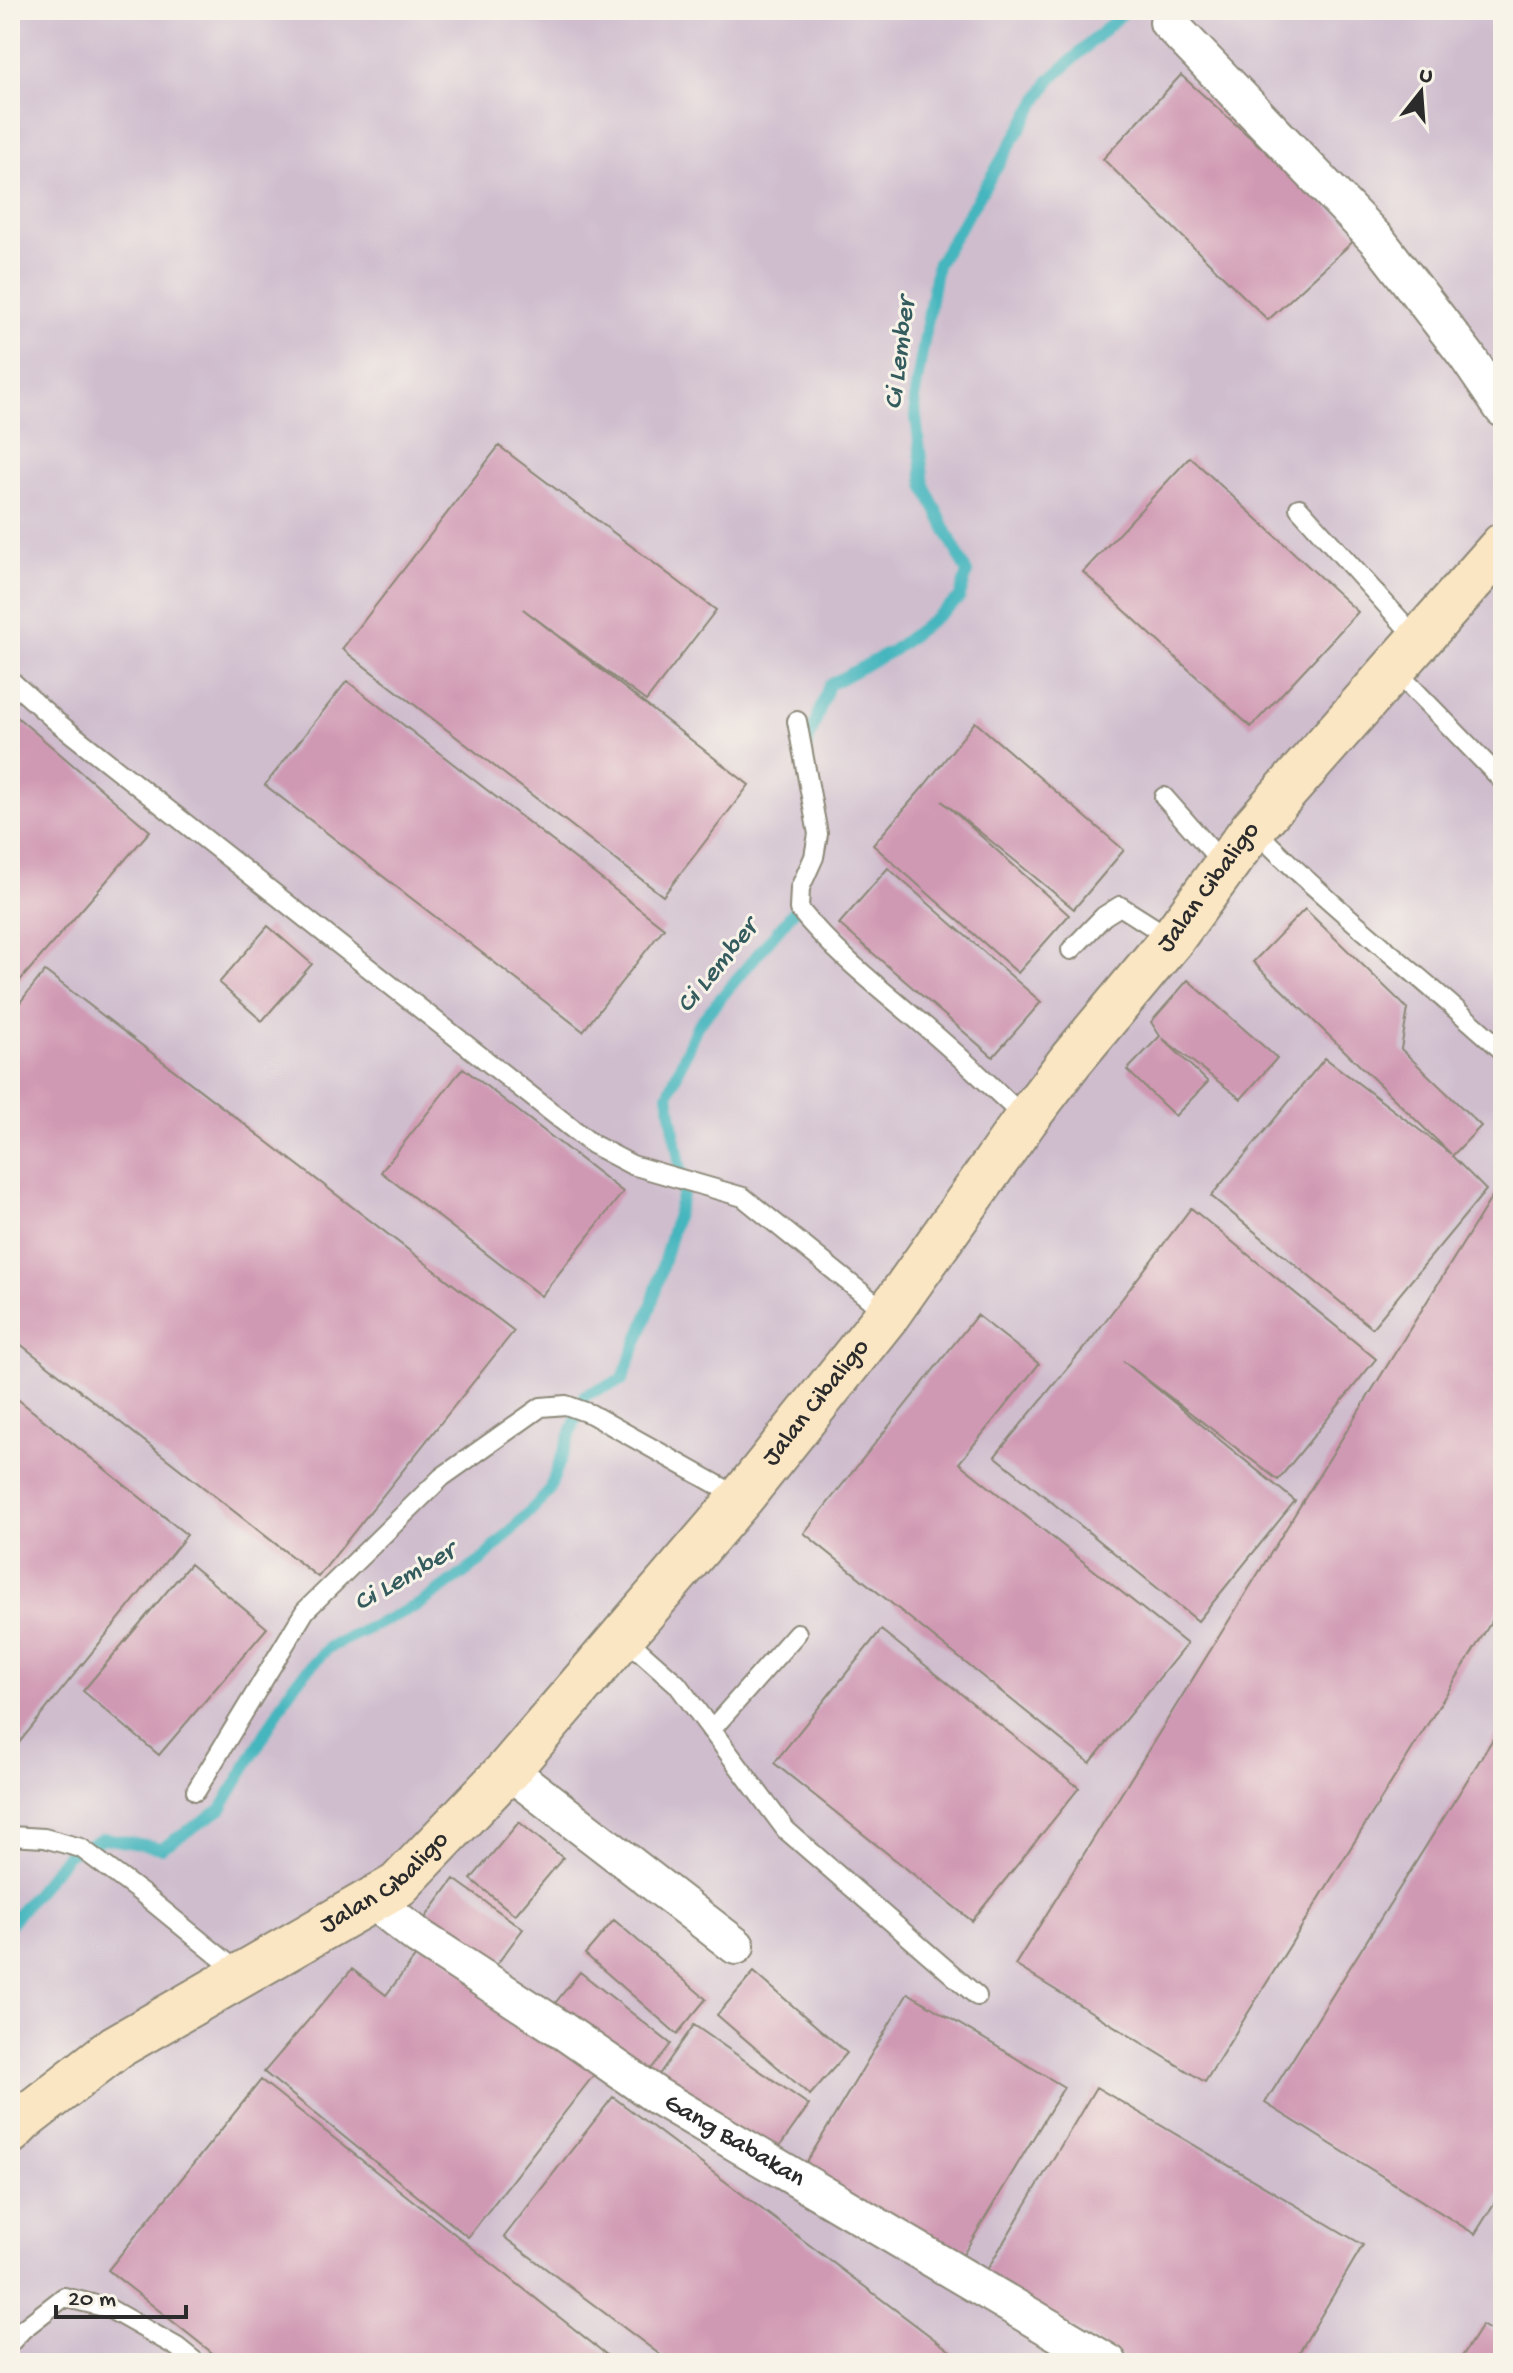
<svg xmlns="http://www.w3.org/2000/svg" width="1513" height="2373" viewBox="0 0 1513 2373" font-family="'Gochi Hand',sans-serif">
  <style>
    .industrial { fill: #cfbdce }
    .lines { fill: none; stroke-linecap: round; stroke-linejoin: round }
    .stream { stroke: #45b5be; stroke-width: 12 }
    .building { fill: #d099b3 }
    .service-casing { stroke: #8c8878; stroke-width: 22 }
    .minor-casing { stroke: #8c8878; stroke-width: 40 }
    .secondary-casing { stroke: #8c8878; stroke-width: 48 }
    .service { stroke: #fff; stroke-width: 18 }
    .minor { stroke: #fff; stroke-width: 36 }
    .secondary { stroke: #fbe6c4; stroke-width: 44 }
    .labels { text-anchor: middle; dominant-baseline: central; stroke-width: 6; stroke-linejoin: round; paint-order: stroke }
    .street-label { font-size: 26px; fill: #2b2b2b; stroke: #f7f3e8 }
    .water-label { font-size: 28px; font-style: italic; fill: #345b5e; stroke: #f7f3e8 }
  </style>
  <rect width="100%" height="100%" fill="#f7f3e8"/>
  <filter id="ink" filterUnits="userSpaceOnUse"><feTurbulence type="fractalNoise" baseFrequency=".0125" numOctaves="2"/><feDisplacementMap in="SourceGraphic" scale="16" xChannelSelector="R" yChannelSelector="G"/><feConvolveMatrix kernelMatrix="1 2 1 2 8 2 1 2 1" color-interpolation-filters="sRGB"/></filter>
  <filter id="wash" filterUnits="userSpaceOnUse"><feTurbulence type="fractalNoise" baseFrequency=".006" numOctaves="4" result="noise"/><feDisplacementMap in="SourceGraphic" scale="32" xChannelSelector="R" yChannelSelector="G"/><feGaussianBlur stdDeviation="1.8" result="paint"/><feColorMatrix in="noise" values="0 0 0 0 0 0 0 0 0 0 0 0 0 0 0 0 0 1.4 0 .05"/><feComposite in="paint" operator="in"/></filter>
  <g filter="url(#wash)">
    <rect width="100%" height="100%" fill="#ede4c6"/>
    <!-- industrial -->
    <path class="industrial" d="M 10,10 L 1503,10 L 1503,2363 L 10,2363 Z"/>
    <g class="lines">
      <!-- stream -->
      <path class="stream" d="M 804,753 L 829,685 L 892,651 L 959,599 L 967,573 L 924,485 L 914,400 L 937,265 L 1050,80 L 1126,10
        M 10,1924 L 67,1855 L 104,1838 L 162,1848 L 221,1809 L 294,1684 L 329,1647 L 420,1604 L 481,1561 L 548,1493 L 585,1395 L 622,1380 L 651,1307 L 684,1189 L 668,1095 L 697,1026 L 800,904"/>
    </g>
    <g id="blocks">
      <!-- building -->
      <path class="building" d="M 1181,75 L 1359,236 L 1268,320 L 1103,159 Z
        M 499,446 L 716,610 L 646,701 L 523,609 L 749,785 L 663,896 L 342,649 Z
        M 1190,457 L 1358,612 L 1251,727 L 1083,572 Z
        M 347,681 L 664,928 L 583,1031 L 265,785 Z
        M 10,711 L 150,831 L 10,992 Z
        M 975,722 L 1124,850 L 1074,909 L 942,801 L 1069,915 L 1018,973 L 873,845 L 924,786 Z
        M 888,868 L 1041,1002 L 993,1057 L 839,924 Z
        M 1305,909 L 1408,1009 L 1401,1049 L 1481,1126 L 1452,1156 L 1486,1190 L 1372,1328 L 1211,1196 L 1325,1058 L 1451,1154 L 1253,962 Z
        M 268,926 L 312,964 L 262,1021 L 219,983 Z
        M 45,971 L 514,1331 L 318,1577 L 10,1336 L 10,1015 Z
        M 1188,980 L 1277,1058 L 1241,1099 L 1162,1038 L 1208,1082 L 1175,1116 L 1127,1070 L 1160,1036 L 1151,1022 Z
        M 463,1068 L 623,1192 L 541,1296 L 381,1172 Z
        M 1503,1179 L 1503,1603 L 1205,2082 L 1015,1965 Z
        M 1191,1208 L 1376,1359 L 1278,1480 L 1123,1361 L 1295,1501 L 1198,1621 L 995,1456 L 1093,1337 Z
        M 977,1315 L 1039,1364 L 959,1463 L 1187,1644 L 1090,1763 L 804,1533 Z
        M 10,1393 L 187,1535 L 10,1754 Z
        M 190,1564 L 267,1628 L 159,1755 L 83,1691 Z
        M 881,1630 L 1079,1788 L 972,1921 L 774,1763 Z
        M 1503,1723 L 1503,2189 L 1475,2234 L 1265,2103 Z
        M 519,1822 L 563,1858 L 515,1915 L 471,1879 Z
        M 454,1879 L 523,1929 L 486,1979 L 417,1929 Z
        M 614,1920 L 706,1999 L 677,2034 L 585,1954 Z
        M 426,1943 L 596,2072 L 468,2237 L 264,2072 L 352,1969 L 386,1995 Z
        M 580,1972 L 671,2044 L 643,2079 L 552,2007 Z
        M 754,1972 L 847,2053 L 810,2095 L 717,2015 Z
        M 908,1993 L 1064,2087 L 955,2268 L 799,2175 Z
        M 694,2025 L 809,2105 L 772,2157 L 658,2076 Z
        M 261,2080 L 617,2363 L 225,2363 L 108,2270 Z
        M 1096,2087 L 1363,2245 L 1293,2363 L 1133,2363 L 984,2275 Z
        M 613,2097 L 966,2363 L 671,2363 L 504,2237 Z
        M 1482,2325 L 1503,2338 L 1503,2363 L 1458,2363 Z"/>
    </g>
  </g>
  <g filter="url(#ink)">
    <use href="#blocks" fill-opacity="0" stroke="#8c8878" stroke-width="2"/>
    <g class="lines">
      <defs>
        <path id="service" d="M 1299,508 L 1418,640
          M 1394,669 L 1503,781
          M 10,680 L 58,723 L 592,1144 L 632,1165 L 743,1197 L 888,1314
          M 797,721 L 818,834 L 814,857 L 800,888 L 799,909 C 834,952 878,987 921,1023 C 957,1053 992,1087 1026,1119
          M 1164,797 L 1225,866
          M 1253,828 C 1331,908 1421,976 1503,1051
          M 1071,950 L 1104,916 L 1120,906 L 1172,939
          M 624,1637 L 677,1684 L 786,1830 L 977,1996
          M 711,1730 L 797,1633
          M 196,1791 L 305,1611 L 442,1477 L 541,1407 L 566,1405 L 591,1414 L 741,1498
          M 10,1836 L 44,1838 L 81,1848 L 144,1895 L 242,1975
          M 10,2343 L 23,2329 L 64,2297 L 108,2308 L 177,2347 L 197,2363"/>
        <g id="minor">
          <path d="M 1168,22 L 1378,241 L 1466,355 L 1503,409"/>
          <path d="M 508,1770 L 736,1946"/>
          <path id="s1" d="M 373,1901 L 419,1937 L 559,2028 L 657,2096 L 1109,2363"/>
        </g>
        <g id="secondary">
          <path id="s2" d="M 10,2132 L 23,2119 L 116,2047 L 398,1885 L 508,1770 L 741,1498 L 888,1314 L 1026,1119 L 1071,1060 L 1172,939 L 1253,828 L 1503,545"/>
        </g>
      </defs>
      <!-- service casing -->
      <use href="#service" class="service-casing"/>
      <!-- minor casing -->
      <use href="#minor" class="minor-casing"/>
      <!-- secondary casing -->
      <use href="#secondary" class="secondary-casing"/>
      <!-- service -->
      <use href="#service" class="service"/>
      <!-- minor -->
      <use href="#minor" class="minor"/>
      <!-- secondary -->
      <use href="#secondary" class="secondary"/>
    </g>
  </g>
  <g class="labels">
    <!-- street labels -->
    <g class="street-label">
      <text stroke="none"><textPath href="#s2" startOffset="1748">Jalan Cibaligo</textPath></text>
      <text stroke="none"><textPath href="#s2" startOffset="1100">Jalan Cibaligo</textPath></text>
      <text stroke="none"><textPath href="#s2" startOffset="452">Jalan Cibaligo</textPath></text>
      <text stroke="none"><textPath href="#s1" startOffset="434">Gang Babakan</textPath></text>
    </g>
    <!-- water labels -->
    <g class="water-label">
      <text transform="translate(901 354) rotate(-83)">Ci Lember</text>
      <text transform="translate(718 967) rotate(-51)">Ci Lember</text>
      <text transform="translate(405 1578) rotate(-30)">Ci Lember</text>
    </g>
  </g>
  <!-- margin -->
  <rect width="1513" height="2373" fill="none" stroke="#f7f3e8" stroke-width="40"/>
  <!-- north arrow -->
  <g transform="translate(1421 92) rotate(17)" stroke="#f7f3e8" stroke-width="6" paint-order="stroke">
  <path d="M0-6L14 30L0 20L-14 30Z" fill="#2b2b2b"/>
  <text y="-12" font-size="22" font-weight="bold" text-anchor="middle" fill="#2b2b2b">U</text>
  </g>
  <!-- scale -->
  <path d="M56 2305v12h130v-12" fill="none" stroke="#2b2b2b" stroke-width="4"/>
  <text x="68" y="2305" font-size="24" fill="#2b2b2b" stroke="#f7f3e8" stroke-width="6" paint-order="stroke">20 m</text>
</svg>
